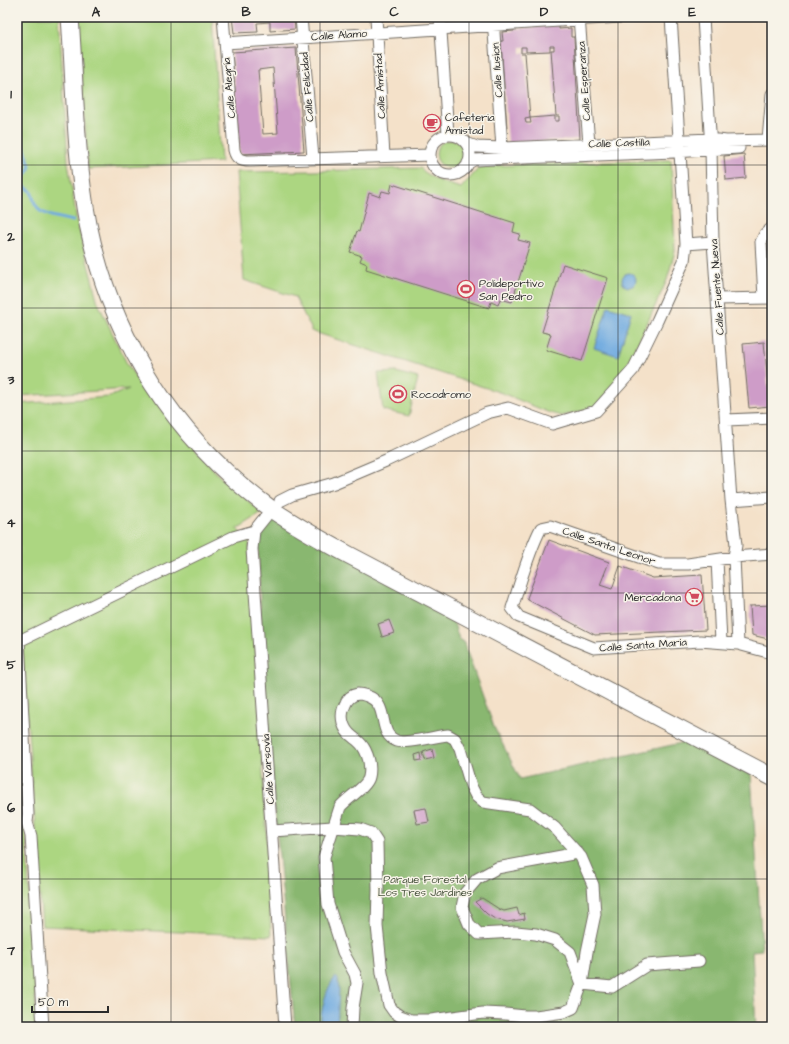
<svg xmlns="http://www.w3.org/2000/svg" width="789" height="1044" viewBox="0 0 789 1044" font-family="'Architects Daughter',sans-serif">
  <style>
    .green { fill: #acd681; stroke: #6c8056 }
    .forest { fill: #89b76f; stroke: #5a714d }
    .water { fill: #70aae0; stroke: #4e6a86 }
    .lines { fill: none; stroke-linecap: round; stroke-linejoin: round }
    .stream { stroke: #70aae0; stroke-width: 3 }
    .building { fill: #ce9cc8; fill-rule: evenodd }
    .street-casing { stroke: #716b62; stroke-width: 13 }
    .primary-casing { stroke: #716b62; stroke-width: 19 }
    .street { stroke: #fff; stroke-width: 11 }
    .primary { stroke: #fff; stroke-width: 17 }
    .grid { fill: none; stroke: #2b2b2b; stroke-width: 1; stroke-opacity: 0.55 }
    .labels { text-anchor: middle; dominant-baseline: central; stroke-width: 3; stroke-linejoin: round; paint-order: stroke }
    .street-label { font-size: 11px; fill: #2b2b2b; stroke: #f7f3e8 }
    .poi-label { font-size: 11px; fill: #2b2b2b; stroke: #f7f3e8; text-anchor: start }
    .park-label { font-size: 11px; fill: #4b5640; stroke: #f7f3e8 }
    .neatline { fill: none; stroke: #2b2b2b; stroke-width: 1.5 }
    .grid-label { font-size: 13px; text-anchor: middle; font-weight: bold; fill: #2b2b2b }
  </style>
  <rect width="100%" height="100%" fill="#f7f3e8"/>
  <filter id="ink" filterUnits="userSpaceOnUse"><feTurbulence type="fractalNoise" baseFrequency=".025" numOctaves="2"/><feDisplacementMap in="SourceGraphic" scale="8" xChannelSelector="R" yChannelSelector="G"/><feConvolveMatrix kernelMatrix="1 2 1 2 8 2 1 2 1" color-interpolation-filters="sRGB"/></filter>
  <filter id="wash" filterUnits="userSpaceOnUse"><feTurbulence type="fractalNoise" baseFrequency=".012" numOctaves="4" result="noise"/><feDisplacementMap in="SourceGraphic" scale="16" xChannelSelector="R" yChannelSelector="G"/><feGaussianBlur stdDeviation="0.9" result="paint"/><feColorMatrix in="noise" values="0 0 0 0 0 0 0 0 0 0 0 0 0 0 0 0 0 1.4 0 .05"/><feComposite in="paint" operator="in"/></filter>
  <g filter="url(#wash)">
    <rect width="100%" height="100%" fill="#f4e1c9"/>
    <!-- green -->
    <path class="green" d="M 17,17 L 59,17 L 68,162 L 77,222 L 98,303 L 127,364 L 141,385 L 219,476 L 262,513 L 237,529 L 249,541 L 266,824 L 271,936 L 42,926 L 17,575 L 17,404 L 109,397 L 129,389 L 17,396 Z
      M 78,17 L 212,17 L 221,162 L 88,169 Z
      M436 154a14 14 0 1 1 28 0a14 14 0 1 1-28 0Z
      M 671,160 L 675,251 L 667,280 L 639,341 L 620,378 L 595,408 L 561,416 L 550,413 L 502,393 L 311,331 L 311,328 L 295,297 L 244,280 L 236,172 L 313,171 L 420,168 C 433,180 444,183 461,188 L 479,168 L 483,166 Z
      M 396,372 L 418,378 L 409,416 L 383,410 L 378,373 Z
      M 17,825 L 21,825 L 26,834 L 37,1027 L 17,1027 Z"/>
    <!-- forest -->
    <path class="forest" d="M 273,516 L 451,614 L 459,639 L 463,641 L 494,727 L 520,779 L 690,741 L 751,773 L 762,950 L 752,951 L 756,1027 L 295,1027 L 263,684 L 258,543 Z"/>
    <!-- water -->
    <path class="water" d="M622 280a7 7 0 1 1 14 0a7 7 0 1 1-14 0Z
      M 608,306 L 631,313 L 618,356 L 594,348 Z
      M 336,977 L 338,979 L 339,991 L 337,1027 L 320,1027 C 321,1013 325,987 336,977 Z"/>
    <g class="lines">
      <!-- stream -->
      <path class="stream" d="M 17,124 L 30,166 L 28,172 L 22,179 L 22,185 L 31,191 L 35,204 L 40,211 L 51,216 L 73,221"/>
    </g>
    <g id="blocks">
      <!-- building -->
      <path class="building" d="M 232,17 L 251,17 L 251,19 L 254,19 L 256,17 L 264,17 L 264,19 L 276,17 L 294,17 L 295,29 L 270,31 L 270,22 L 257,23 L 258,32 L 234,33 Z
        M 453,17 L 467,17 L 467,18 L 453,19 Z
        M 559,25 L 559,29 L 571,28 L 571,37 L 574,37 L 580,139 L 508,143 L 501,41 L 503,41 L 502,32 L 514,31 L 514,29 ZM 550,46 L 554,46 L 554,50 L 551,50 L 556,116 L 559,116 L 559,121 L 555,121 L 555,116 L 530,118 L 531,123 L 526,123 L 525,119 L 530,118 L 525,53 L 521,53 L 521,47 L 526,47 L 526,52 L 550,51 Z
        M 296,48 L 304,151 L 240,154 L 232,52 ZM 273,68 L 278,133 L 263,134 L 258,70 Z
        M 744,154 L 746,178 L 726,180 L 724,156 Z
        M 392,184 L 515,223 L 513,232 L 520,234 L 518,240 L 530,243 L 512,302 L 500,299 L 498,305 L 491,302 L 489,308 L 366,269 L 367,264 L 360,261 L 362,256 L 350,252 L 357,231 L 359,232 L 369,193 L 380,197 L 382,191 L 390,193 Z
        M 563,264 L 608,278 L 582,361 L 546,350 L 551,334 L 542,332 Z
        M 764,342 L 770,406 L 749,408 L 743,344 Z
        M 549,540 L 609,562 L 600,585 L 612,589 L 620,566 L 653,578 L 702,575 L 706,630 L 595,635 L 528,600 L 527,598 Z
        M 772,605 L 772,640 L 752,635 L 750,606 Z
        M 389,620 L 394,633 L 382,637 L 378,624 Z
        M 432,749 L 434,758 L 425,760 L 423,752 Z
        M 421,753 L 422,760 L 416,761 L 415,755 Z
        M 426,808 L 429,822 L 417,824 L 414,810 Z
        M 482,898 L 499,909 L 504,911 L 517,908 L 519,915 L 524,913 L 525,919 L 507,922 L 495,919 L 487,914 L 475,902 Z"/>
    </g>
  </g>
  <g filter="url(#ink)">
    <use href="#blocks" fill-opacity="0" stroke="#716b62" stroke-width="1"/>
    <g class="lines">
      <defs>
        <path id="street" d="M 223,17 L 234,150 C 236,159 241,161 250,161 L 430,155
          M 301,17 L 313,158
          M 376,17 L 384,156
          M 440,17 L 448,134
          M 579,17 L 589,144
          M 703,17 L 711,149 L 713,242 L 731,500 L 736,545 L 734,557 L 738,644
          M 493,18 L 502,148
          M 225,43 L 620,17
          M430 155a20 20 0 1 1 40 0a20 20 0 1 1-40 0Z
          M 768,140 L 772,94
          M 466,143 L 477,147 L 502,148 L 711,139 L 726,141 L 772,140
          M 468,163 L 474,160 L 674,152 L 739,148
          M 686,244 L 713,242
          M 764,298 L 761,242 L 765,234 L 772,228
          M 718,299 L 772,298
          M 726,420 L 772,418
          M 731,500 L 772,497
          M 280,501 L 292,495 L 334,483 L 386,461 L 487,413 L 508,408 L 552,424 L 596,411 L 633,370 L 657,321 L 684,261 L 686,244 L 671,17
          M 266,516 L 254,531 L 252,549 L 285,1027
          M 772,554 L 734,557 L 688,564 L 659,564 L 550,526 L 541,528 C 528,553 521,581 512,608 L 519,617 L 594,648 L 700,641 L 738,644 L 772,653
          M 717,560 L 721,642
          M 272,831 L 333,827 L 360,829 L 371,833 L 377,842 L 378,890 L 377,926 L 382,973 L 389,1005 L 394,1012 L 400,1016 L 411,1020 L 431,1020 L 483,1013 L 505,1014 L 525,1016 L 536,1016 L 564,1012 L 573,1008 L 582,984 L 570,952 L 555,940 L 536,934 L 516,932 L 479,934 L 469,924 L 462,907 L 465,893 L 477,879 L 497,868 L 578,853
          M 43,1027 L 31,836 L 27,822 L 28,814 L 19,641 L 233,537 L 254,531
          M 352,1027 L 353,1008 L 357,983 L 355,974 L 343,952 L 328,904 L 324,857 L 340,807 C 347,798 367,787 369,777 C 371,768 369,758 365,750 C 361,742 359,742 353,737 C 343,730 339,716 345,705 C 347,699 352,695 358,694 C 362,694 364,695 367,696 C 391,704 376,734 397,741 C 405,744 437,736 448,735 L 455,739 L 460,749 L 471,786 L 476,796 L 483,802 L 530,809 L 555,828 L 581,857 L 593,885 L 595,914 L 587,952 L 582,984 L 612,987 L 647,965 L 699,961"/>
        <path id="primary" d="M 70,17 C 75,85 75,157 88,224 C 112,340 175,439 271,509 C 296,526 323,541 349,555 L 772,777"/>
      </defs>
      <!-- street casing -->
      <use href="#street" class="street-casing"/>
      <!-- primary casing -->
      <use href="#primary" class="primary-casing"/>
      <!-- street -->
      <use href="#street" class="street"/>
      <!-- primary -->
      <use href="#primary" class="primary"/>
    </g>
  </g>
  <!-- grid -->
  <path class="grid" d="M 171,17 L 171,1027M 320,17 L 320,1027M 469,17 L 469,1027M 618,17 L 618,1027M 17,165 L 772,165M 17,308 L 772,308M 17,451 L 772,451M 17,593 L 772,593M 17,736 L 772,736M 17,879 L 772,879"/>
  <!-- icons -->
  <defs>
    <symbol id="cafe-ring" viewBox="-11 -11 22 22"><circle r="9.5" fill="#f7f3e8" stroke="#d1495b" stroke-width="1.5"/><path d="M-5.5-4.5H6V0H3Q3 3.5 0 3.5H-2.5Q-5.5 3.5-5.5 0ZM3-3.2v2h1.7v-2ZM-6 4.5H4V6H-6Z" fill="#d1495b"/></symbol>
    <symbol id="stadium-ring" viewBox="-11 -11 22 22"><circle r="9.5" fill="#f7f3e8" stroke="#d1495b" stroke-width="1.5"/><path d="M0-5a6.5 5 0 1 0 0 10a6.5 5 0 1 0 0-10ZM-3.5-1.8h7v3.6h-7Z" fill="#d1495b"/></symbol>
    <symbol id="supermarket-ring" viewBox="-11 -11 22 22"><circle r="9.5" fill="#f7f3e8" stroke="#d1495b" stroke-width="1.5"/><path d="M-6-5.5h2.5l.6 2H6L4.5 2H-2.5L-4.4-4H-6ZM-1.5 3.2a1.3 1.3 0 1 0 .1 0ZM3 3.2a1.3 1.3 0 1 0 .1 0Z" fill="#d1495b"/></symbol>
  </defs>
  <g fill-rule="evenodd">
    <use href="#cafe-ring" x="422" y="113" width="20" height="20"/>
    <use href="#stadium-ring" x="456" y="279" width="20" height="20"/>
    <use href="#stadium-ring" x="388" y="384" width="20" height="20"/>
    <use href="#supermarket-ring" x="684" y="587" width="20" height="20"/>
  </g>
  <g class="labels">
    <!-- street labels -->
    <g class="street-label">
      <text transform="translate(339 35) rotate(-4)">Calle Alamo</text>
      <text transform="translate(497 70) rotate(-94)">Calle Ilusion</text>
      <text transform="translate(584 81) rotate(-94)">Calle Esperanza</text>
      <text transform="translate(380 86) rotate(-93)">Calle Amistad</text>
      <text transform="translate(307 87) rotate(-95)">Calle Felicidad</text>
      <text transform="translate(229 88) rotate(-95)">Calle Alegría</text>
      <text transform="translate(619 143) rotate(-2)">Calle Castilla</text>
      <text transform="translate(717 287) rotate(-94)">Calle Fuente Nueva</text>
      <text transform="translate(609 546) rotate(19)">Calle Santa Leonor</text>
      <text transform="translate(643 645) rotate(-4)">Calle Santa María</text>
      <text transform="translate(268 769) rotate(-94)">Calle Varsovia</text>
    </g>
    <!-- poi labels -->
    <g class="poi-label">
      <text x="445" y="117">Cafeteria<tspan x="445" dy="13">Amistad</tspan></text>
      <text x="479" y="283">Polideportivo<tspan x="479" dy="13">San Pedro</tspan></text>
      <text x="411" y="394">Rocodromo</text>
      <text x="681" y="597" text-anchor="end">Mercadona</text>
    </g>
    <!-- park labels -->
    <g class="park-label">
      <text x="425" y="879">Parque Forestal<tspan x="425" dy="13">Los Tres Jardines</tspan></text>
    </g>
  </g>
  <!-- margin -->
  <rect width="789" height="1044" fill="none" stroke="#f7f3e8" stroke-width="44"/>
  <!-- scale -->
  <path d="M32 1006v6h76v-6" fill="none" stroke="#2b2b2b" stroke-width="2"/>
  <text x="38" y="1006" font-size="12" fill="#2b2b2b" stroke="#f7f3e8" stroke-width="3" paint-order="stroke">50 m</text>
  <rect x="22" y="22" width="745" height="1000" class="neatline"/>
  <g class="grid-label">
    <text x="96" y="16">A</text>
    <text x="246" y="16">B</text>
    <text x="394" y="16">C</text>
    <text x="544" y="16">D</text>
    <text x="692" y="16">E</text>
    <text x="11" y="98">1</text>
    <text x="11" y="241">2</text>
    <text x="11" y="384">3</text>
    <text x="11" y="527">4</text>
    <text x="11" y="669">5</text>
    <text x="11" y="812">6</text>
    <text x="11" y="955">7</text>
  </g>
</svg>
